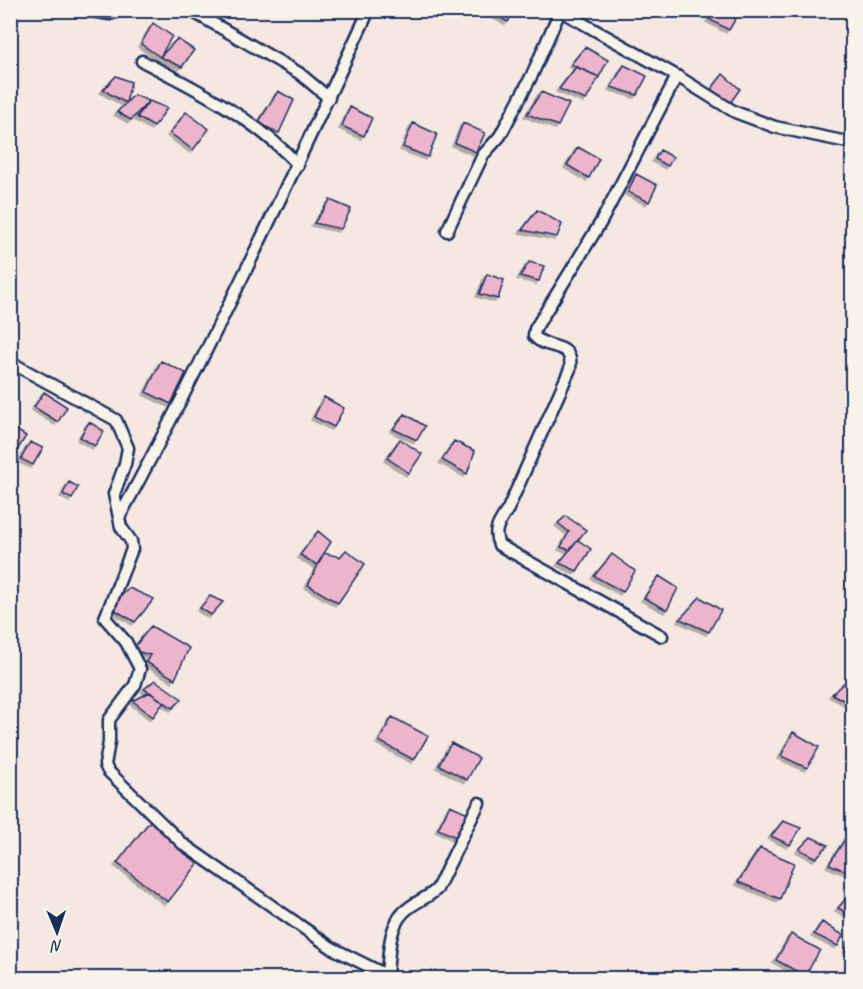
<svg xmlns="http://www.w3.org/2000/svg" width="863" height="989" viewBox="0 0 863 989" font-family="Caveat,sans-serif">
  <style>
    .building { fill: #ecb5cc; stroke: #1b2f5e; stroke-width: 1.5; filter: url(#shadow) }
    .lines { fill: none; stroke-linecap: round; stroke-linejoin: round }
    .minor-casing { stroke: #1b2f5e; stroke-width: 15 }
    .minor { stroke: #f7f3e8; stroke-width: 10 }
  </style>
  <defs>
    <filter id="shadow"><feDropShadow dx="-3" dy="3" stdDeviation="0" flood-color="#0004"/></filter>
  </defs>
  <rect width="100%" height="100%" fill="#f5e7e2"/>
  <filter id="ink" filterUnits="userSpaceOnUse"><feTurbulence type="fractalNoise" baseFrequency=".0167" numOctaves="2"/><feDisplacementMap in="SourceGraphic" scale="12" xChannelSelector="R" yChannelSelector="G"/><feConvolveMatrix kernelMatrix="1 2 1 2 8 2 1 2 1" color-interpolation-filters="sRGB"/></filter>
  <g filter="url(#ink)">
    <!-- building -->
    <path class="building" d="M 486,10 L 515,10 L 508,22 Z
      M 715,10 L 740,10 L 740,11 L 729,30 L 709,19 Z
      M 153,23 L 172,36 L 160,57 L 141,44 Z
      M 177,39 L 194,50 L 182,67 L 160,57 Z
      M 585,47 L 608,60 L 599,77 L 571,64 Z
      M 624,65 L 647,76 L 637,95 L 611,87 Z
      M 576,67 L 599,77 L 586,100 L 559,89 Z
      M 723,74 L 740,89 L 730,103 L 710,91 Z
      M 116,76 L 131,82 L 126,103 L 103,90 Z
      M 278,91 L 294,100 L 279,133 L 258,123 Z
      M 541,92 L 569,104 L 558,126 L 527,114 Z
      M 134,95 L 149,101 L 131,120 L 117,112 Z
      M 149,101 L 167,108 L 154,127 L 137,117 Z
      M 350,107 L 372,118 L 364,136 L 342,126 Z
      M 186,112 L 209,129 L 193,150 L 170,133 Z
      M 413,123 L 437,134 L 428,157 L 403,147 Z
      M 463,123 L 485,133 L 476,152 L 455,143 Z
      M 578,147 L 599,159 L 589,178 L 567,165 Z
      M 660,150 L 673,157 L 668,166 L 655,159 Z
      M 636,174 L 657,185 L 649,202 L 628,192 Z
      M 330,200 L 351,209 L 341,229 L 314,223 Z
      M 537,210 L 562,224 L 557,237 L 522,230 Z
      M 529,262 L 544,266 L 539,281 L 520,276 Z
      M 487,274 L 504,280 L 498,299 L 479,294 Z
      M 161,361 L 186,373 L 171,404 L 146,392 Z
      M 44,392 L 67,407 L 58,422 L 34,407 Z
      M 324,397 L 344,408 L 334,427 L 314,417 Z
      M 405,414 L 425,426 L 417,440 L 393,429 Z
      M 89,422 L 104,431 L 95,446 L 80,437 Z
      M 13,428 L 26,436 L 15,454 L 10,451 Z
      M 400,439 L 422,454 L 409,473 L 387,458 Z
      M 454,441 L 475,451 L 467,474 L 442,460 Z
      M 30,442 L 43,448 L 33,465 L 21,459 Z
      M 69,482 L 78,487 L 72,499 L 63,494 Z
      M 566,516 L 586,530 L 570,550 L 561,547 L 569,532 L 558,523 Z
      M 318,531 L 331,542 L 317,565 L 300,555 Z
      M 578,540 L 591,549 L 577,571 L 559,563 Z
      M 346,550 L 365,564 L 338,603 L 308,585 L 324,553 L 340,557 Z
      M 612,554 L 635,571 L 623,592 L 594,576 Z
      M 659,576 L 678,588 L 667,610 L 644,598 Z
      M 129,588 L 154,599 L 135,622 L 110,607 Z
      M 210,596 L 223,602 L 211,615 L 200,608 Z
      M 700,597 L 721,610 L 709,632 L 680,619 Z
      M 151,626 L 189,648 L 175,679 L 146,662 L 150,655 L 132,650 Z
      M 849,678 L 852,680 L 852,705 L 832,694 Z
      M 155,680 L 182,699 L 173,708 L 144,689 Z
      M 150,692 L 164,702 L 153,717 L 133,701 Z
      M 392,717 L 428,736 L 414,760 L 379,741 Z
      M 793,732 L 819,747 L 807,768 L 781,756 Z
      M 451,743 L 479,758 L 467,780 L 439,765 Z
      M 450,805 L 470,814 L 458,838 L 438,829 Z
      M 150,821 L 201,860 L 168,902 L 117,863 Z
      M 783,821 L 801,828 L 790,845 L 771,836 Z
      M 849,833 L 852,835 L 852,874 L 829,864 Z
      M 811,837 L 828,845 L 816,858 L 799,849 Z
      M 760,848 L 794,863 L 780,899 L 738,882 Z
      M 852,891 L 852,916 L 838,908 Z
      M 822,922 L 843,935 L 838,946 L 814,934 Z
      M 791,934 L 820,950 L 805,976 L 776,960 Z
      M 852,936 L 852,954 L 846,950 Z
      M 841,970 L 852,977 L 852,978 L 836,978 Z"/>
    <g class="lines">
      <defs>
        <path id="minor" d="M 85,10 L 110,14 L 121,10
          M 190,10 L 299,73 L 329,98
          M 559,10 L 677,76 L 735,112 L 775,127 L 852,143
          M 142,61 C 197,89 256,119 298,165
          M 447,231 L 483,155 L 500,136 L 532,75 L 560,11
          M 10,362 L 116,420 L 128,448 L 125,464 L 114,494 L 121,527 L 131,541 L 132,549 L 105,618 L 126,642 L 140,669 L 135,685 L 109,720 L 109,742 L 105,765 L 108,771 L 183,844 L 332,948 L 392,978
          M 121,514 C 210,350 290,180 369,10
          M 662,636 L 499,545 C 492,530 500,522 508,509 L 570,369 C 574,340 548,352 534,336 L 535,329 L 601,222 L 677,76
          M 387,976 C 389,953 388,921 410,907 C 419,900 429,897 437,889 L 479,803"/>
      </defs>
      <!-- minor casing -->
      <use href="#minor" class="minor-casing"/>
      <!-- minor -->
      <use href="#minor" class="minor"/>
    </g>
  </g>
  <!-- margin -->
  <rect width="863" height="989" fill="none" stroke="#f7f3e8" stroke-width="36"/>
  <rect x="18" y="18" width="827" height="953" fill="none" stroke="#1b2f5e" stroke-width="2" filter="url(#ink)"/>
  <!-- north arrow -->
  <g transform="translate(57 932) rotate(178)" stroke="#f7f3e8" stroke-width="4.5" paint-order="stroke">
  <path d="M0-4.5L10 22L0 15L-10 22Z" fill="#1b2f5e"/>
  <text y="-9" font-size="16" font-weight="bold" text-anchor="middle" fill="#1b2f5e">N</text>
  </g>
</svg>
